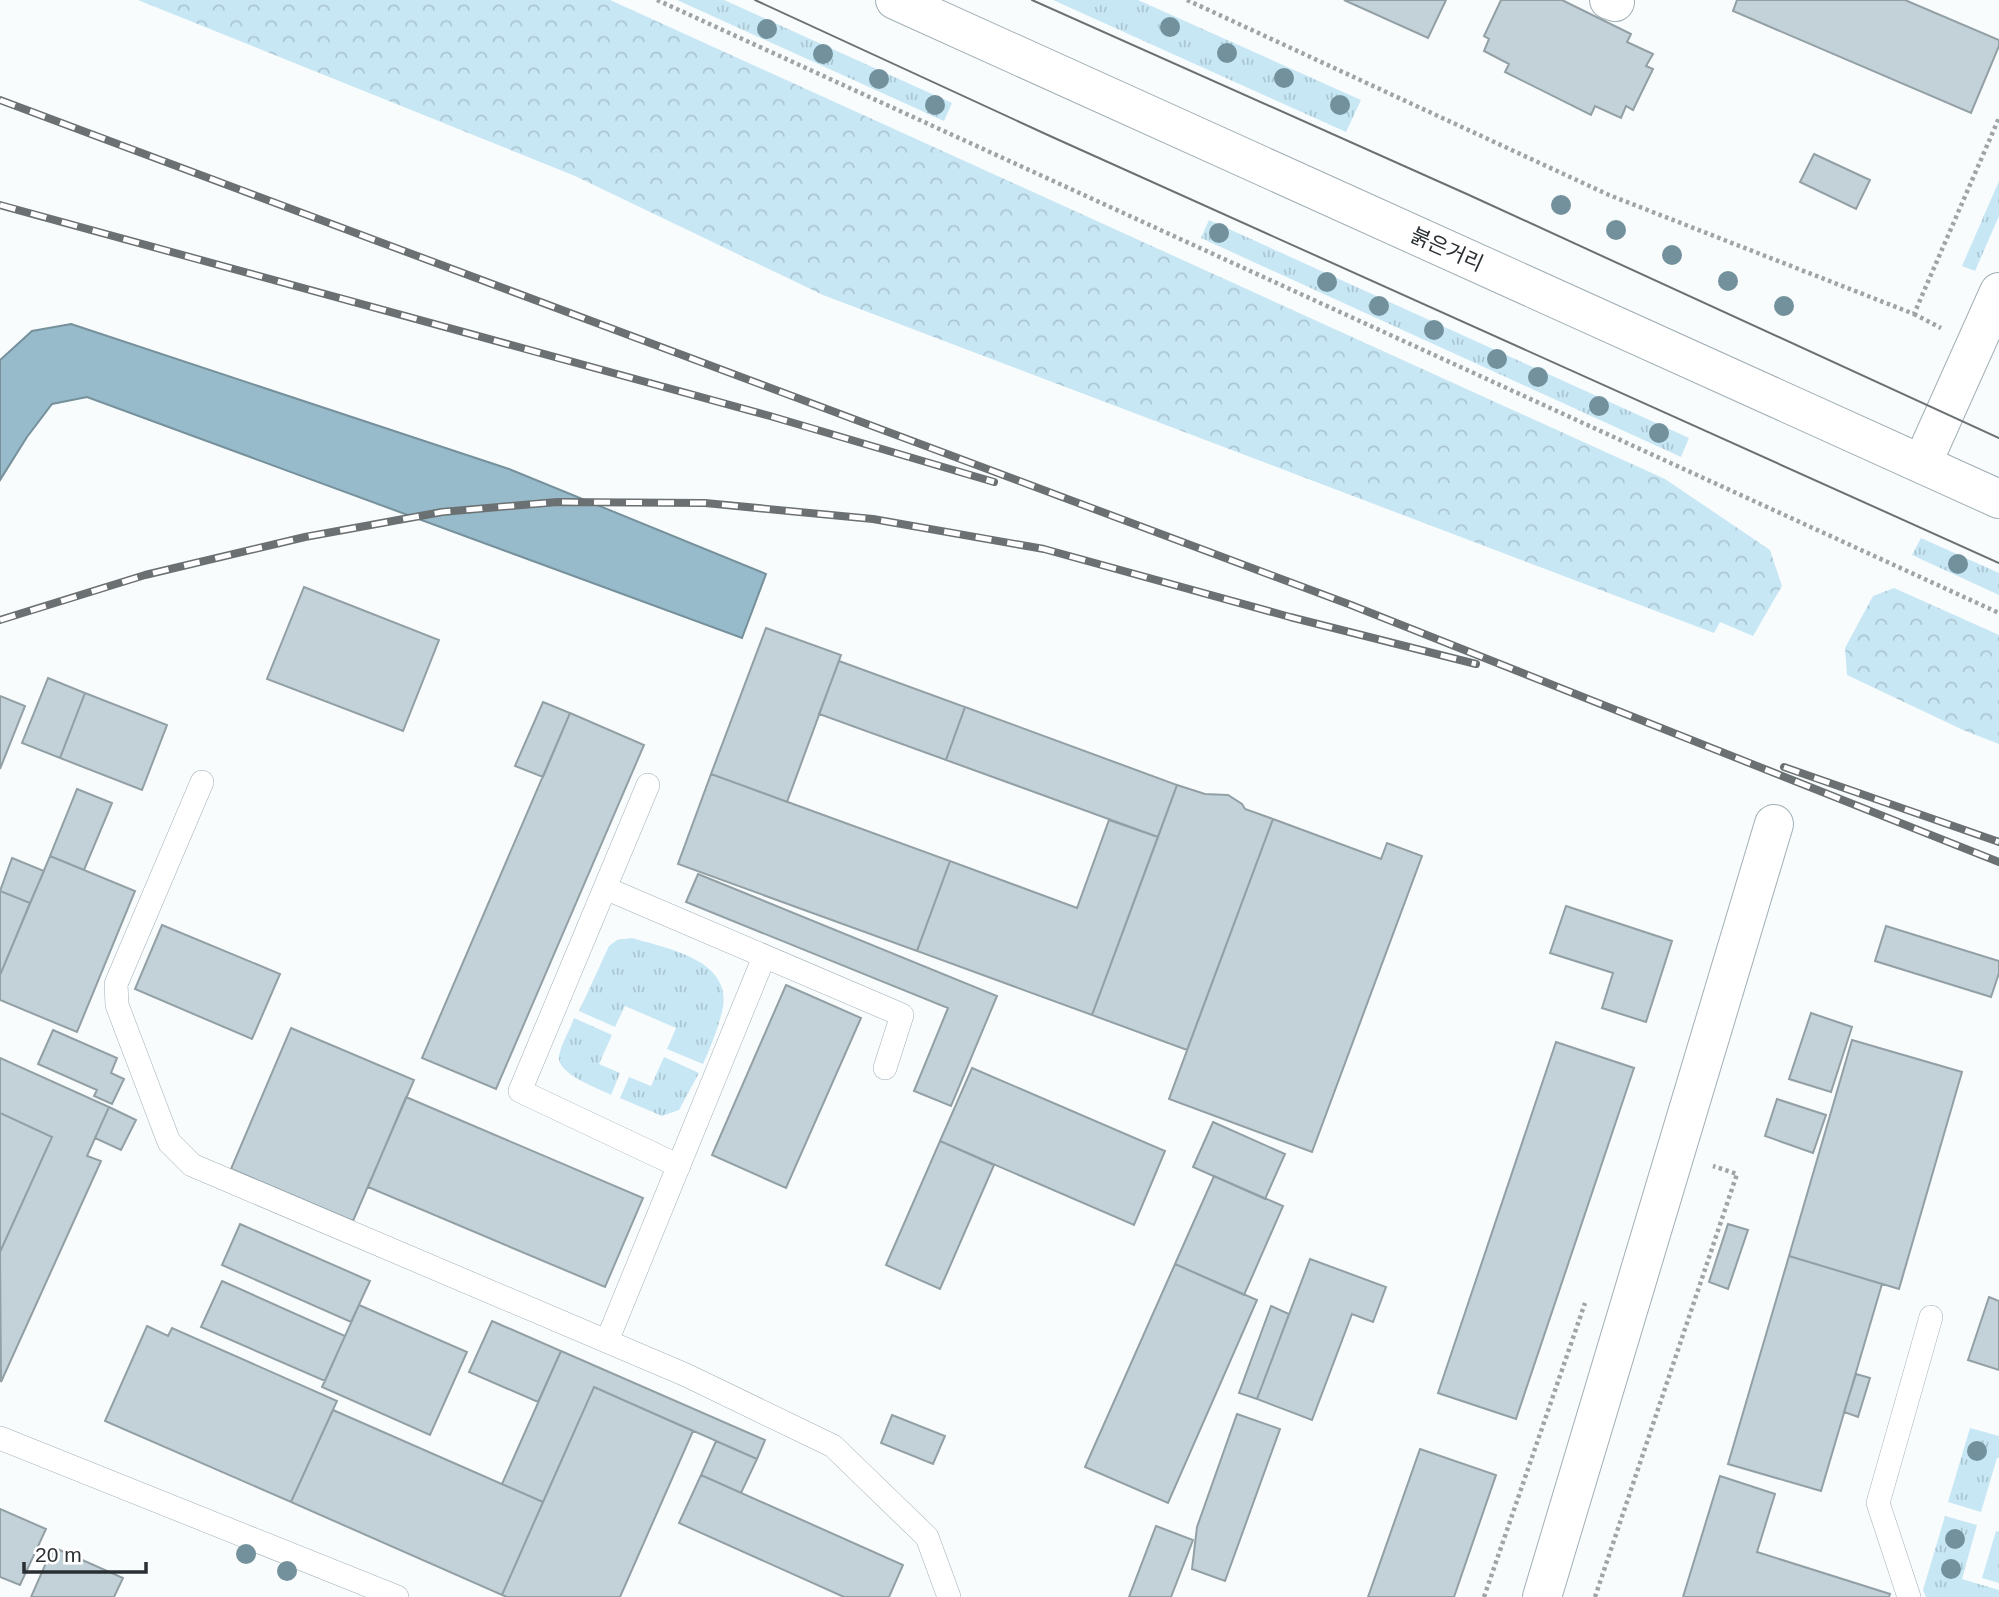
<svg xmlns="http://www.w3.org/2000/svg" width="1999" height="1597" viewBox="0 0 1999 1597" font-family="Arial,'Noto Sans KR',sans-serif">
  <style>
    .grass { fill: url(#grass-tufts) }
    .forest { fill: url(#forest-crowns) }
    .water { fill: #97bbca; stroke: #76919c; stroke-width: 2 }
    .building { fill: #c3d1d8; stroke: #92a0a6; stroke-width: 2 }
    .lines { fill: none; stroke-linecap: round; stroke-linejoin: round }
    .service-casing { stroke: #a1afb6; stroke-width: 24 }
    .minor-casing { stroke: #a1afb6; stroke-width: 40 }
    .tertiary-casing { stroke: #a1afb6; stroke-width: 40 }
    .primary-casing { stroke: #a1afb6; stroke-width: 40 }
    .path { stroke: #a0a4a6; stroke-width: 4.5; stroke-dasharray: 3.5 3.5; stroke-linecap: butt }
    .service { stroke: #fff; stroke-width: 23 }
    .minor { stroke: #fff; stroke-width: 38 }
    .tertiary { stroke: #fff; stroke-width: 38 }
    .primary { stroke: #fff; stroke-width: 38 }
    .tram { stroke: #6b7072; stroke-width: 2 }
    .rail-casing { stroke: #6b7072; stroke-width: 8 }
    .rail { stroke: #fff; stroke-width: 5; stroke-dasharray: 16; stroke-linecap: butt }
    .tree { fill: #73919c }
    .labels { text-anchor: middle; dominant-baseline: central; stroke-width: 7; stroke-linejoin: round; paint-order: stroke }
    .street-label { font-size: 21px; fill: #292f32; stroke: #fff }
  </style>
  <defs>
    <pattern id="grass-tufts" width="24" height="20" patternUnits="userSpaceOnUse" patternTransform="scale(1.75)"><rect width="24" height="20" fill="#c7e7f5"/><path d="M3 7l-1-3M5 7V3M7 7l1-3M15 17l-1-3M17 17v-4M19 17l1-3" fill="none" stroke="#abc6d2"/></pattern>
    <pattern id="forest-crowns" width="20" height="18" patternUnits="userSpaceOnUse" patternTransform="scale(1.75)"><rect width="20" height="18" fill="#c7e7f5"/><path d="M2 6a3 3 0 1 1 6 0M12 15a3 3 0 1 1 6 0" fill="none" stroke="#abc6d2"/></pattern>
  </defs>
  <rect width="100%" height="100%" fill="#f9fcfd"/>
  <!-- grass -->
  <path class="grass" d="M 677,0 L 724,0 L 952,103 L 944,121 Z
    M 1053,0 L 1138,0 L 1361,100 L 1346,132 Z
    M 1999,181 L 1999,216 L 1975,271 L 1962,266 Z
    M 1209,220 L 1689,438 L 1681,457 L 1201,238 Z
    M 1921,538 L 1999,573 L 1999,595 L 1912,555 Z
    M 632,938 C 665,948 731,959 723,1007 C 719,1027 711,1046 703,1064 L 667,1049 L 676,1028 L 625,1006 L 615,1027 L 579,1011 L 609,946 L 617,940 Z
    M 574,1018 L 612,1035 L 599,1064 L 620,1073 L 611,1095 C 598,1088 556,1074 559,1056 C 561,1044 570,1030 574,1018 Z
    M 664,1057 L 699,1073 L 679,1110 L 662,1116 L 620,1098 L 629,1077 L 651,1086 Z
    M 1970,1428 L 1999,1436 L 1999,1458 L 1997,1458 L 1981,1512 L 1948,1502 Z
    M 1945,1516 L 1977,1525 L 1962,1579 L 1999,1590 L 1999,1597 L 1926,1597 L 1923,1590 Z
    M 1996,1531 L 1999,1532 L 1999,1583 L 1982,1578 Z"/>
  <!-- forest -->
  <path class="forest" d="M 138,0 L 610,0 L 1665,479 L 1770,550 L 1782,586 L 1753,636 L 1720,622 L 1714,633 L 823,295 L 575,176 Z
    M 1894,588 L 1999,635 L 1999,744 L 1963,730 L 1847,675 L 1845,648 L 1873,596 Z"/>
  <!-- water -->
  <path class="water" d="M 71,324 L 509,469 L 766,574 L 742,638 L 87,397 L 52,404 L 27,437 L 0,480 L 0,360 L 32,331 Z"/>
  <!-- building -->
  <path class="building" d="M 1344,0 L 1446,0 L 1428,38 Z
    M 1501,0 L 1562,0 L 1631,34 L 1627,42 L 1653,54 L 1646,66 L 1653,69 L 1633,110 L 1626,106 L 1621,118 L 1595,106 L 1591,115 L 1505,72 L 1509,64 L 1484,51 L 1489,39 L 1484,36 Z
    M 1737,0 L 1905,0 L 1999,40 L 1999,46 L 1971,113 L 1733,11 Z
    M 1814,154 L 1870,180 L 1856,209 L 1800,182 Z
    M 304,587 L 439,640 L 403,731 L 267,679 Z
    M 766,628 L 841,655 L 787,802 L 711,774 Z
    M 839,661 L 965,707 L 946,760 L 819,714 Z
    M 48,678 L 85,693 L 60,758 L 22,743 Z
    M 85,693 L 167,725 L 142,790 L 60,758 Z
    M 0,696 L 25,706 L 0,769 Z
    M 543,702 L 570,713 L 543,777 L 515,766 Z
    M 965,707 L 1177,785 L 1158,837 L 946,760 Z
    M 570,713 L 644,745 L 496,1089 L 422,1058 Z
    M 711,774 L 950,861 L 917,951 L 678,864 Z
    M 1177,785 L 1205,794 L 1228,795 L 1242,804 L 1245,809 L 1273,819 L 1187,1050 L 1092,1015 Z
    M 77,789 L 112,803 L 84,870 L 50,856 Z
    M 1273,819 L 1381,859 L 1387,843 L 1422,856 L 1312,1152 L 1169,1099 Z
    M 1109,820 L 1158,837 L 1092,1015 L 917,951 L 950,861 L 1077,908 Z
    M 50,856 L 135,891 L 77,1032 L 0,1000 L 0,975 Z
    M 12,858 L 44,871 L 30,903 L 0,891 Z
    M 698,874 L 997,996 L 951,1106 L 914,1091 L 948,1008 L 686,902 Z
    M 0,891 L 30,903 L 0,975 Z
    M 1566,906 L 1672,941 L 1646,1022 L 1602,1008 L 1613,973 L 1550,953 Z
    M 162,925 L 280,974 L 252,1039 L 135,989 Z
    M 1886,926 L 1999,961 L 1999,973 L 1991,997 L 1875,961 Z
    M 786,985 L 861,1018 L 786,1188 L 712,1155 Z
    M 1811,1013 L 1852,1027 L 1831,1092 L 1789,1079 Z
    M 291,1028 L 414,1080 L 353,1221 L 231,1169 Z
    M 53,1030 L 117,1058 L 111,1073 L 124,1079 L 112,1104 L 94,1096 L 97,1090 L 38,1064 Z
    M 1852,1040 L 1962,1072 L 1899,1289 L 1789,1256 Z
    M 1556,1042 L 1634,1068 L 1516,1419 L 1438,1393 Z
    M 0,1058 L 109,1107 L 87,1156 L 101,1161 L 1,1382 L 0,1252 L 52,1137 L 0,1113 Z
    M 972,1068 L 1165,1151 L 1134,1225 L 940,1141 Z
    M 406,1097 L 643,1198 L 605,1287 L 368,1187 Z
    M 1777,1099 L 1826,1115 L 1813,1153 L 1765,1136 Z
    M 109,1107 L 136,1120 L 121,1150 L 95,1138 Z
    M 0,1113 L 52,1137 L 0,1252 Z
    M 1213,1122 L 1285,1154 L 1265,1199 L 1193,1167 Z
    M 940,1141 L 994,1165 L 940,1289 L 886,1265 Z
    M 1214,1176 L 1283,1206 L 1244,1295 L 1175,1264 Z
    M 240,1224 L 370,1281 L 351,1322 L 222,1265 Z
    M 1728,1224 L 1748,1230 L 1728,1289 L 1709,1282 Z
    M 1789,1256 L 1882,1284 L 1821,1491 L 1728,1464 Z
    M 1310,1259 L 1386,1287 L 1373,1322 L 1352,1314 L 1312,1420 L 1257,1399 Z
    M 1175,1264 L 1257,1300 L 1168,1503 L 1085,1467 Z
    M 222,1281 L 345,1336 L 325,1381 L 201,1327 Z
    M 1989,1297 L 1999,1301 L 1999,1370 L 1968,1360 Z
    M 359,1305 L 467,1352 L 430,1435 L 322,1387 Z
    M 1271,1306 L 1289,1314 L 1257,1399 L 1239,1393 Z
    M 492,1321 L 561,1351 L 538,1402 L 469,1372 Z
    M 147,1326 L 168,1336 L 172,1328 L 337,1401 L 291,1502 L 105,1421 Z
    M 561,1351 L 765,1440 L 757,1459 L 594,1387 L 543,1502 L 502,1484 Z
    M 1856,1374 L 1870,1378 L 1858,1417 L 1844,1412 Z
    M 594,1387 L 693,1431 L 620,1597 L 507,1597 L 502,1595 Z
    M 333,1410 L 543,1502 L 502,1595 L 291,1502 Z
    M 1237,1414 L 1280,1429 L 1225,1581 L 1192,1569 L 1197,1527 Z
    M 892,1415 L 945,1436 L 933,1464 L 881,1443 Z
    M 716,1441 L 757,1459 L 741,1493 L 701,1475 Z
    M 1420,1449 L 1496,1475 L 1454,1597 L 1368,1597 Z
    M 701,1475 L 903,1565 L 889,1597 L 844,1597 L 679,1523 Z
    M 1720,1476 L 1775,1494 L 1757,1552 L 1890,1594 L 1889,1597 L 1683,1597 Z
    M 0,1509 L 46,1529 L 20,1585 L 0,1577 Z
    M 1156,1526 L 1193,1540 L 1171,1597 L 1129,1597 Z
    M 53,1547 L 123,1578 L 114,1597 L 31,1597 Z"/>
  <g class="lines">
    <defs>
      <path id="service" d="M 202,782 L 116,984 L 117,1005 L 169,1142 L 192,1165 L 686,1375 L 833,1446 L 927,1537 L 949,1597
        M 648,785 L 520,1091 L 679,1166
        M 605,888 L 902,1015 L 885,1068
        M 607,1341 L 764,957
        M 0,1438 L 397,1597
        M 1909,1597 L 1878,1503 L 1931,1317"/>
      <path id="minor" d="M 1609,0 L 1615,2"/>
      <path id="tertiary" d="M 1922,464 L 1999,292
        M 1542,1597 L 1774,824"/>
      <path id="primary" d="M 895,0 L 1999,499"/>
    </defs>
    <!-- service casing -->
    <use href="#service" class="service-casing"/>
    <!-- minor casing -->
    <use href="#minor" class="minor-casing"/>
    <!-- tertiary casing -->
    <use href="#tertiary" class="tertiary-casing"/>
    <!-- primary casing -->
    <use href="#primary" class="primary-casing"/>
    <!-- path -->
    <path class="path" d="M 657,0 L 1999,613
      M 1187,0 L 1609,195 L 1914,314 L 1999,118
      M 1914,314 L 1941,328
      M 1484,1597 L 1585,1303
      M 1595,1597 L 1737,1174 L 1713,1166"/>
    <!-- service -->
    <use href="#service" class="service"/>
    <!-- minor -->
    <use href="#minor" class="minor"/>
    <!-- tertiary -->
    <use href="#tertiary" class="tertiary"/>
    <!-- primary -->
    <use href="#primary" class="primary"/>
    <!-- tram -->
    <path class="tram" d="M 755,0 L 1050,136 L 1999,563
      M 1032,0 L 1469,195 L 1999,438"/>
    <defs>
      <path id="rail" d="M 0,100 L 1351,605 L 1999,862
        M 0,205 L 770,416 L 994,482
        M 0,620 L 145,575 L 305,537 L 442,512 L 557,502 L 705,503 L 873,519 L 1044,549 L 1290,617 L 1476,664
        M 1784,767 L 1999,842"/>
    </defs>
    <!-- rail casing -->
    <use href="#rail" class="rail-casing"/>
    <!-- rail -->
    <use href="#rail" class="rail"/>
  </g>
  <!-- trees -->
  <g class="tree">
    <circle cx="1170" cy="27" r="10"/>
    <circle cx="767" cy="29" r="10"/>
    <circle cx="1227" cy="53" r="10"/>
    <circle cx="823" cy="54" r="10"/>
    <circle cx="1284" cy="78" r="10"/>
    <circle cx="879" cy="79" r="10"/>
    <circle cx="935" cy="105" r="10"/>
    <circle cx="1340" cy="105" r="10"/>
    <circle cx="1561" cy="205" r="10"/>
    <circle cx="1616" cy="230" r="10"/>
    <circle cx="1219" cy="233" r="10"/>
    <circle cx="1672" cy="255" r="10"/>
    <circle cx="1728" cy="281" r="10"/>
    <circle cx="1327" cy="282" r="10"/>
    <circle cx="1379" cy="306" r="10"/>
    <circle cx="1784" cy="306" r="10"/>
    <circle cx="1434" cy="330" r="10"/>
    <circle cx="1497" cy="359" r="10"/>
    <circle cx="1538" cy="377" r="10"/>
    <circle cx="1599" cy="406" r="10"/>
    <circle cx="1659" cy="433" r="10"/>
    <circle cx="1958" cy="564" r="10"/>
    <circle cx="1977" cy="1451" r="10"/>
    <circle cx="1955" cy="1539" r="10"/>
    <circle cx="246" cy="1554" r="10"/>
    <circle cx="1951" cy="1569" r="10"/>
    <circle cx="287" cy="1571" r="10"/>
  </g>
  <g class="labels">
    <!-- street labels -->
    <g class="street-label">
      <text transform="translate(1447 249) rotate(24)">붉은거리</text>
    </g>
  </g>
  <!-- scale -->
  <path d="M24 1562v10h122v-10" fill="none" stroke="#292f32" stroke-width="3.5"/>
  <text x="35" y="1562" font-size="21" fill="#292f32" stroke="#ffffff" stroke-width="5" paint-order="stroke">20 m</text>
</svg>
